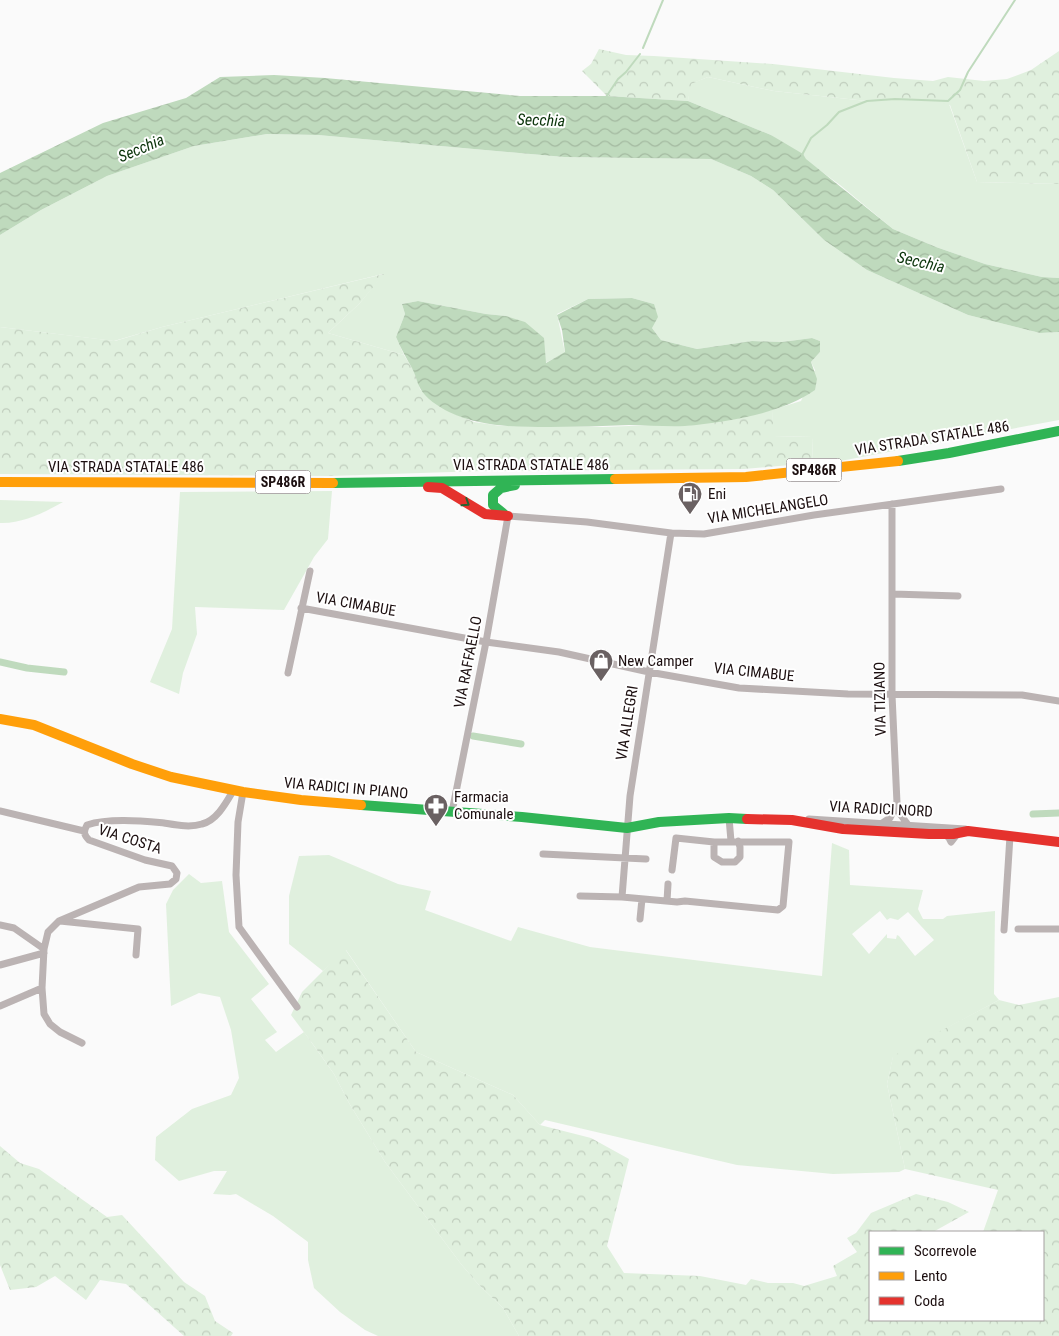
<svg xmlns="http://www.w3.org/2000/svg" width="1059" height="1336" viewBox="0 0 1059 1336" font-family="'Roboto Condensed',sans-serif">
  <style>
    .green { fill: #e0f0de; fill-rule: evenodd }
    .forest { fill: url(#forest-crowns) }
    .water { fill: url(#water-waves) }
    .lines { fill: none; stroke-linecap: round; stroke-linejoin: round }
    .stream { stroke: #bfdabd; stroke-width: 2 }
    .canal { stroke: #bfdabd; stroke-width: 7 }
    .street { stroke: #bbb3b3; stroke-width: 7 }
    .fast { stroke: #30b455; stroke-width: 10 }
    .slow { stroke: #ff9f0a; stroke-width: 10 }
    .jam { stroke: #e5322d; stroke-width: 10 }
    .oneway { stroke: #266232 }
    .labels { text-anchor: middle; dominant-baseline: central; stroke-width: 4; stroke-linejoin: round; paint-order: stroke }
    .shield { fill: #fff; stroke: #605758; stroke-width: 1 }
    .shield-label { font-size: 14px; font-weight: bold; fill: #1c0f10 }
    .street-label { font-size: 15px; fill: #1c0f10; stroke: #fff }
    .poi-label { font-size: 15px; fill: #1c0f10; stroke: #fff; text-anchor: start }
    .water-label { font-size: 16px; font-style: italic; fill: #0b340b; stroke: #fff }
  </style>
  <defs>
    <pattern id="forest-crowns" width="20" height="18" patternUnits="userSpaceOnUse" patternTransform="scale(1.25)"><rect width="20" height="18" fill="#e0f0de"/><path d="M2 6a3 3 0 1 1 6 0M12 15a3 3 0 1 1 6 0" fill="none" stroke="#c0cdbd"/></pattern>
    <pattern id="water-waves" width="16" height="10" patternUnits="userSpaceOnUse" patternTransform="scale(1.25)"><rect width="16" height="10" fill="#bfdabd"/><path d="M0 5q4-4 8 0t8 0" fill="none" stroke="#a4baa1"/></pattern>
  </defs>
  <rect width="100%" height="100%" fill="#fafafa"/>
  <!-- green -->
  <path class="green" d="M 708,77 L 774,91 L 867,101 L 895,99 L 948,101 L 977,182 L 1059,184 L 1059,278 L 1042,277 L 985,264 L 936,247 L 893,229 L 840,185 L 771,135 L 688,101 L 690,84 Z
    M 267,134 L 318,135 L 564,157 L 711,159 L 751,176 L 773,190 L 824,240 L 867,270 L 968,315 L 1040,333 L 1059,332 L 1059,420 L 835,462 L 813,463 L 812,437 L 773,436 L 772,410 L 801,401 L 815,370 L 811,362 L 820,352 L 820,341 L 812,338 L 782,342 L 752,341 L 697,349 L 661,340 L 652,328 L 654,304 L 632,298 L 588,299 L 557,314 L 565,353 L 545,363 L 506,316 L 486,314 L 418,301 L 402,304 L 405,314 L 396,337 L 404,355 L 328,333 L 360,303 L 383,274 L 162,327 L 114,341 L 0,327 L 0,235 L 41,210 L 107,176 L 194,146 Z
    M 332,491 L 328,539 L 314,557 L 284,610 L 195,607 L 197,634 L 183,673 L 179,694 L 150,682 L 172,629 L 180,492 Z
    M 0,500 L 63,502 C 45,512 22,524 0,523 Z
    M 832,843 L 849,850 L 850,885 L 923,890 L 918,909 L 923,919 L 943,919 L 947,916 L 995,911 L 994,994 L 999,1000 L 893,1057 L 887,1084 L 905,1169 L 899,1172 L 833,1174 L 737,1165 L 545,1120 L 540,1125 L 513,1095 L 416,1052 L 346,950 L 323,971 L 289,944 L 289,896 L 299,856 L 329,855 L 398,884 L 431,891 L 425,910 L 511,941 L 518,927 L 590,947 L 822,976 ZM 880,911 L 887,920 L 890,918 L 898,920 L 908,912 L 934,940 L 915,956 L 899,936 L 897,935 L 896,939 L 887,938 L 887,934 L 869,954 L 852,934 Z
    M 189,874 L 201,883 L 222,881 L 229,932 L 269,984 L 251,999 L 277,1032 L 265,1040 L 276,1052 L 304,1032 L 334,1074 L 349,1103 L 385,1162 L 461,1264 L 478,1284 L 503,1308 L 519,1336 L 378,1336 L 365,1330 L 340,1312 L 314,1288 L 308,1260 L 308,1242 L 273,1216 L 236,1194 L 230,1195 L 213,1194 L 227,1171 L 214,1171 L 179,1181 L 155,1160 L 156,1137 L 192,1109 L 231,1095 L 239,1078 L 231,1030 L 220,997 L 199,993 L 171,1006 L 166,904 L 173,890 Z"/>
  <!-- forest -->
  <path class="forest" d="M 599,49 L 626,55 L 654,56 L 773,64 L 894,78 L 933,81 L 948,77 L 984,81 L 1007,79 L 1031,70 L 1059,51 L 1059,184 L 977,182 L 950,105 L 930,100 L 867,101 L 774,91 L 708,77 L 691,84 L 688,101 L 607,96 L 582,71 L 591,64 Z
    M 384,274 L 360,303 L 328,333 L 404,355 L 414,371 L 420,389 L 429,398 L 448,411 L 474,422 L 501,426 L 603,427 L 654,425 L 684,426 L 738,418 L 772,410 L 774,436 L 812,437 L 813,463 L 744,469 L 482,471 L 329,476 L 0,474 L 0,327 L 115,341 L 162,327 Z
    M 345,949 L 416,1052 L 513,1095 L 540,1125 L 591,1138 L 629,1159 L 607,1246 L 624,1273 L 700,1276 L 746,1285 L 751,1279 L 768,1283 L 793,1283 L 804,1286 L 837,1276 L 833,1266 L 857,1252 L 847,1238 L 856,1233 L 871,1213 L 916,1194 L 948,1202 L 969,1212 L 933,1232 L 870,1232 L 870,1320 L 1043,1320 L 1043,1232 L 983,1232 L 998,1190 L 905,1169 L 887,1084 L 893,1056 L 999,1000 L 1019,1005 L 1059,997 L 1059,1336 L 519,1336 L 503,1308 L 478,1284 L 461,1264 L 385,1162 L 349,1103 L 334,1074 L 312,1043 L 291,1015 L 302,992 Z
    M 0,1146 L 20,1163 L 39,1169 L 107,1217 L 122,1215 L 184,1282 L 205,1296 L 215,1321 L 233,1333 L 231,1336 L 184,1336 L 126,1284 L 100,1280 L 86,1300 L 55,1276 L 36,1287 L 10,1290 L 0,1265 Z"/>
  <!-- water -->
  <path class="water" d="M 274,75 L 325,78 L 520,96 L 607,96 L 688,101 L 771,135 L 803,154 L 806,159 L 893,229 L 936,247 L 985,264 L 1042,277 L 1059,278 L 1059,332 L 1040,333 L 968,315 L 867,270 L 824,240 L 773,190 L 751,176 L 711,159 L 564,157 L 318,135 L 267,134 L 194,146 L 107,176 L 41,210 L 0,235 L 0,173 L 103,123 L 186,98 L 220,77 Z
    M 632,298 L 654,304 L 658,317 L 652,328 L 661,340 L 697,349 L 752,341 L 782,342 L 812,338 L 820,341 L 820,352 L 811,362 L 817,379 L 815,390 C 781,414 727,422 685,426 C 667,427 647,425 629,425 C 602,426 576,427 549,427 C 514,427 481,427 449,412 C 439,407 425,398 420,388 C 417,383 416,376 413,370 C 407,359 401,349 396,337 L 405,314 L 402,304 L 418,301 L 486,314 L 506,316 L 525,322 L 544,338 L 546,363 L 565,352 L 562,330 L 557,315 L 588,299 Z"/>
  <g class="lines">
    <!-- stream -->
    <path class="stream" d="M 643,48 L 663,0
      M 606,97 L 618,79 L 626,72 L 640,54
      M 802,155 L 811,138 L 827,125 L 839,112 L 867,101 L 895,99 L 948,101 L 960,90 L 968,72 L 1015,0"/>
    <!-- canal -->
    <path class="canal" d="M 0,662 L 27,668 L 64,672
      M 473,736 L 521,744
      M 1033,814 L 1059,813"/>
    <!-- street -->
    <path class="street" d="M 892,504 L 892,695 L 897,803 L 900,814 L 909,826
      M 893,594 L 958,596
      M 301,608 L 486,642 L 559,652 L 649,672 L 739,688 L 848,694 L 1022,695 L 1059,701
      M 288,673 L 310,571
      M 243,792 L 238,822 L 236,875 L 239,927 L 297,1007
      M 0,811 L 84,831
      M 452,812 L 486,642 L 508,516 L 587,522 L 671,533 L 704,534 L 814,515 L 1001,489
      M 729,818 L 731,841
      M 809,819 L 965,829
      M 881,824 L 890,818 L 897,803
      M 943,832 L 949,838 L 951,842 L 958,833
      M 714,842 L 714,857 L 722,862 L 735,862 L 740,857 L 740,847 L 738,841
      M 543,854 L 646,859
      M 580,896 L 622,897 L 677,902 L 685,901 L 778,910 L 783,906 L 789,842 L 714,842 L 676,838 L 672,870
      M 622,897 L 630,796 L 671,533
      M 667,901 L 668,884
      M 640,919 L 642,899
      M 60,921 L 138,929 L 136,955
      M 0,925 L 14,928 L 44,949
      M 1018,929 L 1059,929
      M 1004,930 L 1010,836
      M 0,965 L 44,953
      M 0,1006 L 42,988
      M 82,1043 L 60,1032 L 50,1024 L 44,1014 L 42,988 L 44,949 L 48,932 L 59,921 L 139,887 L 170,884 L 176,879 L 177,873 L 172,866 L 145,860 L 89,840 C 84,835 83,832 87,825 C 109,818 141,821 164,823 C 176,825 190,828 202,824 C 217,820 226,803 233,791"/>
    <!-- fast -->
    <path class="fast" d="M 898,461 L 949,453 L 1059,431
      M 333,483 L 615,479
      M 504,514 L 493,505 L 493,495 L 501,488 L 515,485
      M 361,805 L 522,817 L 627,828 L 659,822 L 729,818 L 747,819"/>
    <!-- slow -->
    <path class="slow" d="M 615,479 L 746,477 L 898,461
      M 0,482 L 333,483
      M 0,719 L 34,725 L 132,764 L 171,777 L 243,792 L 301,800 L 361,805"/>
    <!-- jam -->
    <path class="jam" d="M 428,487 L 442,488 L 485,514 L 508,516
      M 747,819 L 792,820 L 843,829 L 929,834 L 953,834 L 968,831 L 1059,842"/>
  </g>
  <!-- one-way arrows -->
  <defs><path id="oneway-chevron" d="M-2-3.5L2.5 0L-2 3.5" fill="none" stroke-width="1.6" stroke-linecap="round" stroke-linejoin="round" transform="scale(1.25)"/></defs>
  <use class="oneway" href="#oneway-chevron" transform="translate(466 503) rotate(33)"/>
  <!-- icons -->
  <defs>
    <symbol id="fuel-pin" viewBox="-11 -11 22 30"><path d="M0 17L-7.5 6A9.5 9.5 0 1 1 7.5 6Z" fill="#6a6162" stroke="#fff"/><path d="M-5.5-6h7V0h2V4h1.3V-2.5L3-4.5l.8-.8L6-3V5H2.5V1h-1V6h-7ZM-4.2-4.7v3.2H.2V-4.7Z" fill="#fff"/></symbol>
    <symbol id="shop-pin" viewBox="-11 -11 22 30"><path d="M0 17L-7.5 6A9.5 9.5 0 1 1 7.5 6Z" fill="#6a6162" stroke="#fff"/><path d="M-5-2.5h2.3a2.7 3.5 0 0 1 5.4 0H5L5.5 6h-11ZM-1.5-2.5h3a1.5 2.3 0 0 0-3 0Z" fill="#fff"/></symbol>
    <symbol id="pharmacy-pin" viewBox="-11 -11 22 30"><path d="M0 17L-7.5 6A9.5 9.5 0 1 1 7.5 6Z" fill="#6a6162" stroke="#fff"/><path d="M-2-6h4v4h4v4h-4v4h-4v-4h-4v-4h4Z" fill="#fff"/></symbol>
  </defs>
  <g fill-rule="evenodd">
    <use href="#fuel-pin" x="676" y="480" width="28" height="38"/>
    <use href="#shop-pin" x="587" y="647" width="28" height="38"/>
    <use href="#pharmacy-pin" x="422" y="792" width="28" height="38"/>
  </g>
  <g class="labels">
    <!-- shield labels -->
    <g class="shield">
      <rect x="786.5" y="458.5" width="55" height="23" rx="4"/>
      <rect x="255.5" y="470.5" width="55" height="23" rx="4"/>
    </g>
    <g class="shield-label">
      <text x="814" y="470">SP486R</text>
      <text x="283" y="482">SP486R</text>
    </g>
    <!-- street labels -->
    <g class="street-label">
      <text transform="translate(932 438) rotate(-9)">VIA STRADA STATALE 486</text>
      <text x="531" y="465">VIA STRADA STATALE 486</text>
      <text x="126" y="467">VIA STRADA STATALE 486</text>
      <text transform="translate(768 509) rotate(-9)">VIA MICHELANGELO</text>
      <text transform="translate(356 604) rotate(10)">VIA CIMABUE</text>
      <text transform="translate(468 662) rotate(-79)">VIA RAFFAELLO</text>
      <text transform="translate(754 672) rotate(6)">VIA CIMABUE</text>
      <text transform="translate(880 699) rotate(-91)">VIA TIZIANO</text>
      <text transform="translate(627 723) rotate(-81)">VIA ALLEGRI</text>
      <text transform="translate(346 788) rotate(5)">VIA RADICI IN PIANO</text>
      <text transform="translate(881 809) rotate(3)">VIA RADICI NORD</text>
      <text transform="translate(130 839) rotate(18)">VIA COSTA</text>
    </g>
    <!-- poi labels -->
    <g class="poi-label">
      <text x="708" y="494">Eni</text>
      <text x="618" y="661">New Camper</text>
      <text x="454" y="797">Farmacia<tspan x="454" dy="17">Comunale</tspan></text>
    </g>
    <!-- water labels -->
    <g class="water-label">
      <text transform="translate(541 120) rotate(2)">Secchia</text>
      <text transform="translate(141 148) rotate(-23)">Secchia</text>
      <text transform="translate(921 262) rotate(13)">Secchia</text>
    </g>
  </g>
  <!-- legend -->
  <rect x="869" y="1231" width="175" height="90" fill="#ffffff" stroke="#a49f9f"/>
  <rect x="879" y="1247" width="25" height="8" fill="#30b455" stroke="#a49f9f"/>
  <text x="914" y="1256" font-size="15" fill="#1c0f10">Scorrevole</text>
  <rect x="879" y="1272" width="25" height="8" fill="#ff9f0a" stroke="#a49f9f"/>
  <text x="914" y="1281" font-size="15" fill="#1c0f10">Lento</text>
  <rect x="879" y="1297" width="25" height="8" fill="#e5322d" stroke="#a49f9f"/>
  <text x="914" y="1306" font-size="15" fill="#1c0f10">Coda</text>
</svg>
